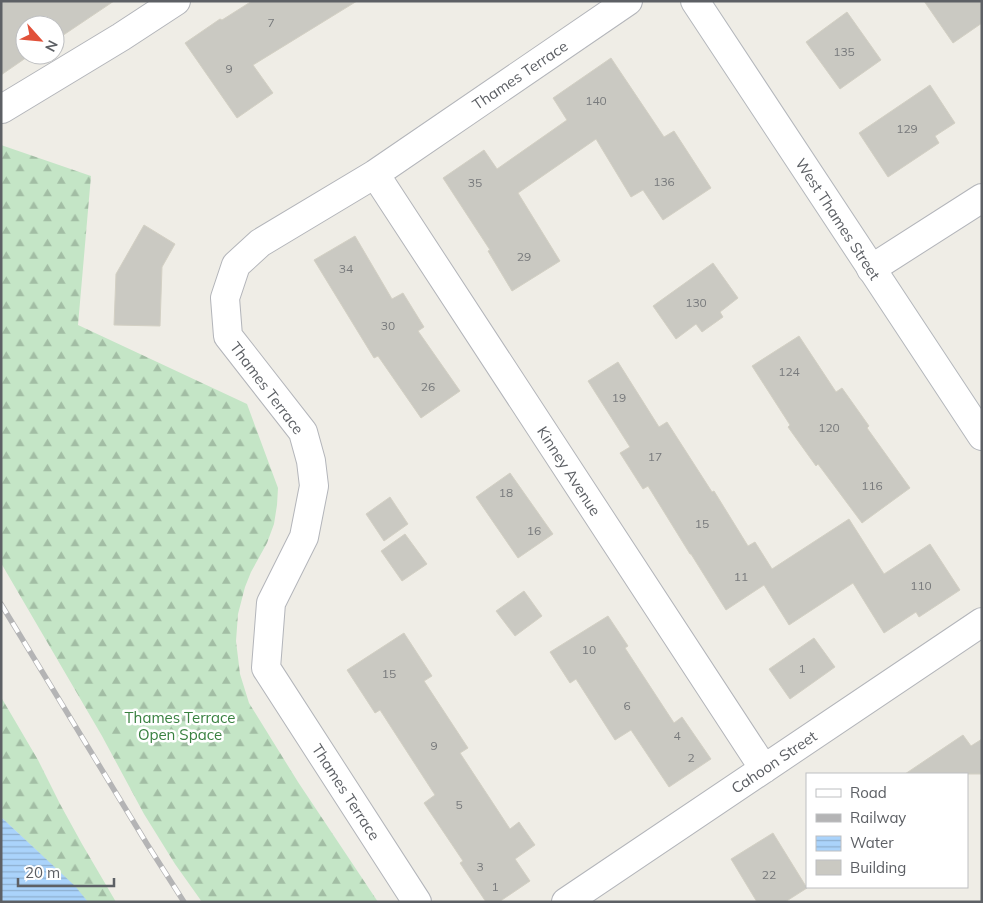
<svg xmlns="http://www.w3.org/2000/svg" width="983" height="903" viewBox="0 0 983 903" font-family="Mulish,sans-serif">
  <style>
    .forest { fill: url(#forest-firs) }
    .water { fill: url(#water-rules) }
    .building { fill: #cac9c2; stroke: #d3d0c4 }
    .lines { fill: none; stroke-linecap: round; stroke-linejoin: round }
    .minor-casing { stroke: #b3b5ba; stroke-width: 30 }
    .secondary-casing { stroke: #b4b7bc; stroke-width: 30 }
    .minor { stroke: #fff; stroke-width: 28 }
    .secondary { stroke: #fff; stroke-width: 28 }
    .rail-casing { stroke: #b4b4b5; stroke-width: 5.5 }
    .rail { stroke: #fff; stroke-width: 4; stroke-dasharray: 11; stroke-linecap: butt }
    .labels { text-anchor: middle; dominant-baseline: central; stroke-width: 5; stroke-linejoin: round; paint-order: stroke }
    .number-label { font-size: 12px; fill: #787a7c }
    .street-label { font-size: 15px; fill: #5d6065; stroke: #fff }
    .park-label { font-size: 15px; fill: #398140; stroke: #fff }
  </style>
  <defs>
    <pattern id="forest-firs" width="22" height="20" patternUnits="userSpaceOnUse" patternTransform="scale(1.25)"><rect width="22" height="20" fill="#c4e5c6"/><path d="M5 1l3.5 6h-7zM16 11l3.5 6h-7z" fill="#a2bda4"/></pattern>
    <pattern id="water-rules" width="6" height="5" patternUnits="userSpaceOnUse" patternTransform="scale(1.25)"><rect width="6" height="5" fill="#aad3fb"/><path d="M0 2.5h6" fill="none" stroke="#8eafcf"/></pattern>
  </defs>
  <rect width="100%" height="100%" fill="#efede6"/>
  <!-- forest -->
  <path class="forest" d="M 1,145 L 91,176 L 78,325 L 247,404 L 278,488 L 277,505 L 274,524 L 267,543 L 251,572 L 245,587 L 238,614 L 236,641 L 240,674 L 249,703 L 298,782 L 378,902 L 202,902 L 175,864 L 144,814 L 102,736 L 1,563 Z
    M 1,697 L 38,760 L 60,804 L 82,844 L 116,902 L 88,902 L 55,868 L 1,817 Z"/>
  <!-- water -->
  <path class="water" d="M 1,817 L 75,886 L 88,902 L 1,902 Z"/>
  <!-- building -->
  <path class="building" d="M 1,1 L 114,1 L 59,38 L 58,36 L 55,37 L 55,25 L 25,25 L 25,55 L 30,55 L 1,75 Z
    M 252,1 L 357,1 L 253,65 L 273,93 L 237,118 L 185,43 L 220,19 L 222,20 Z
    M 924,1 L 982,1 L 982,23 L 953,43 Z
    M 847,12 L 881,60 L 840,89 L 806,42 Z
    M 611,58 L 664,137 L 674,131 L 711,188 L 663,220 L 643,190 L 631,197 L 596,139 L 518,193 L 560,261 L 512,291 L 488,251 L 490,250 L 443,178 L 484,150 L 497,169 L 567,120 L 553,98 Z
    M 930,85 L 955,123 L 935,136 L 939,143 L 888,177 L 859,133 Z
    M 144,225 L 175,244 L 162,267 L 160,326 L 114,325 L 116,274 Z
    M 355,236 L 392,299 L 403,293 L 424,327 L 418,331 L 460,391 L 421,418 L 378,356 L 374,358 L 314,260 Z
    M 713,263 L 738,298 L 720,312 L 723,317 L 702,332 L 696,324 L 676,339 L 653,306 Z
    M 799,336 L 836,392 L 842,388 L 869,426 L 867,428 L 910,488 L 862,523 L 818,464 L 816,466 L 788,427 L 790,425 L 752,366 Z
    M 618,362 L 659,427 L 667,422 L 712,492 L 714,491 L 748,546 L 755,542 L 772,569 L 849,519 L 884,574 L 930,544 L 960,590 L 919,617 L 916,612 L 884,633 L 853,583 L 789,625 L 764,585 L 726,610 L 691,554 L 690,554 L 648,486 L 643,489 L 620,453 L 630,447 L 588,381 Z
    M 510,473 L 553,534 L 518,558 L 476,497 Z
    M 390,497 L 408,524 L 384,541 L 366,514 Z
    M 405,534 L 427,564 L 402,581 L 381,551 Z
    M 524,591 L 542,616 L 515,636 L 496,611 Z
    M 608,616 L 628,646 L 625,648 L 674,723 L 682,717 L 711,759 L 669,787 L 631,730 L 615,740 L 576,679 L 570,683 L 550,652 Z
    M 404,633 L 432,676 L 424,681 L 468,748 L 460,753 L 510,829 L 519,822 L 535,845 L 515,859 L 530,881 L 499,902 L 486,902 L 460,863 L 463,861 L 424,803 L 435,795 L 380,710 L 375,713 L 347,670 Z
    M 814,638 L 835,667 L 790,699 L 769,669 Z
    M 963,735 L 971,746 L 982,739 L 982,774 L 905,774 Z
    M 773,833 L 807,888 L 785,902 L 757,902 L 731,859 Z"/>
  <g class="lines">
    <defs>
      <path id="minor" d="M 2,109 L 121,37 L 176,1
        M 375,174 L 764,769
        M 871,269 L 982,198
        M 417,902 L 266,668 L 271,603 L 304,537 L 314,486 L 311,461 L 303,432 L 228,336 L 225,298 L 236,265 L 260,243 L 375,174 L 628,1
        M 566,902 L 982,622"/>
      <path id="secondary" d="M 695,1 L 982,436"/>
    </defs>
    <!-- minor casing -->
    <use href="#minor" class="minor-casing"/>
    <!-- secondary casing -->
    <use href="#secondary" class="secondary-casing"/>
    <!-- minor -->
    <use href="#minor" class="minor"/>
    <!-- secondary -->
    <use href="#secondary" class="secondary"/>
    <defs>
      <path id="rail" d="M 1,604 L 147,844 L 184,902"/>
    </defs>
    <!-- rail casing -->
    <use href="#rail" class="rail-casing"/>
    <!-- rail -->
    <use href="#rail" class="rail"/>
  </g>
  <g class="labels">
    <!-- number labels -->
    <g class="number-label">
      <text x="271" y="22">7</text>
      <text x="844" y="51">135</text>
      <text x="229" y="68">9</text>
      <text x="596" y="100">140</text>
      <text x="907" y="128">129</text>
      <text x="664" y="181">136</text>
      <text x="475" y="182">35</text>
      <text x="524" y="256">29</text>
      <text x="346" y="268">34</text>
      <text x="696" y="302">130</text>
      <text x="388" y="325">30</text>
      <text x="789" y="371">124</text>
      <text x="428" y="386">26</text>
      <text x="619" y="397">19</text>
      <text x="829" y="427">120</text>
      <text x="655" y="456">17</text>
      <text x="872" y="485">116</text>
      <text x="506" y="492">18</text>
      <text x="702" y="523">15</text>
      <text x="534" y="530">16</text>
      <text x="741" y="576">11</text>
      <text x="921" y="585">110</text>
      <text x="589" y="649">10</text>
      <text x="802" y="668">1</text>
      <text x="389" y="673">15</text>
      <text x="627" y="705">6</text>
      <text x="677" y="735">4</text>
      <text x="434" y="745">9</text>
      <text x="691" y="757">2</text>
      <text x="459" y="804">5</text>
      <text x="480" y="866">3</text>
      <text x="769" y="874">22</text>
      <text x="495" y="886">1</text>
    </g>
    <!-- street labels -->
    <g class="street-label">
      <text transform="translate(520 75) rotate(-34)">Thames Terrace</text>
      <text transform="translate(838 219) rotate(57)">West Thames Street</text>
      <text transform="translate(267 388) rotate(53)">Thames Terrace</text>
      <text transform="translate(569 471) rotate(57)">Kinney Avenue</text>
      <text transform="translate(774 762) rotate(-34)">Cahoon Street</text>
      <text transform="translate(346 792) rotate(57)">Thames Terrace</text>
    </g>
    <!-- park labels -->
    <g class="park-label">
      <text x="180" y="717">Thames Terrace<tspan x="180" dy="17">Open Space</tspan></text>
    </g>
  </g>
  <!-- border -->
  <rect width="983" height="903" fill="none" stroke="#5d6065" stroke-width="5"/>
  <!-- legend -->
  <rect x="806" y="773" width="162" height="115" fill="#ffffff" stroke="#bebfc1"/>
  <rect x="816" y="789" width="25" height="8" fill="#ffffff" stroke="#bebfc1"/>
  <text x="850" y="798" font-size="15" fill="#5d6065">Road</text>
  <rect x="816" y="814" width="25" height="8" fill="#b4b4b5" stroke="#bebfc1"/>
  <text x="850" y="823" font-size="15" fill="#5d6065">Railway</text>
  <rect x="816" y="836" width="25" height="15" fill="url(#water-rules)" stroke="#bebfc1"/>
  <text x="850" y="848" font-size="15" fill="#5d6065">Water</text>
  <rect x="816" y="860" width="25" height="15" fill="#cac9c2" stroke="#bebfc1"/>
  <text x="850" y="873" font-size="15" fill="#5d6065">Building</text>
  <!-- north arrow -->
  <g transform="translate(40 40) rotate(117)"><circle r="24" fill="#ffffff" stroke="#bebfc1"/>
  <path d="M0-4L9 19L0 12L-9 19Z" fill="#e1513a"/>
  <text y="-8" font-size="14" font-weight="bold" text-anchor="middle" fill="#5d6065">N</text>
  </g>
  <!-- scale -->
  <path d="M18 878v8h96v-8" fill="none" stroke="#5d6065" stroke-width="2.5"/>
  <text x="25" y="878" font-size="15" fill="#5d6065" stroke="#ffffff" stroke-width="4" paint-order="stroke">20 m</text>
</svg>
